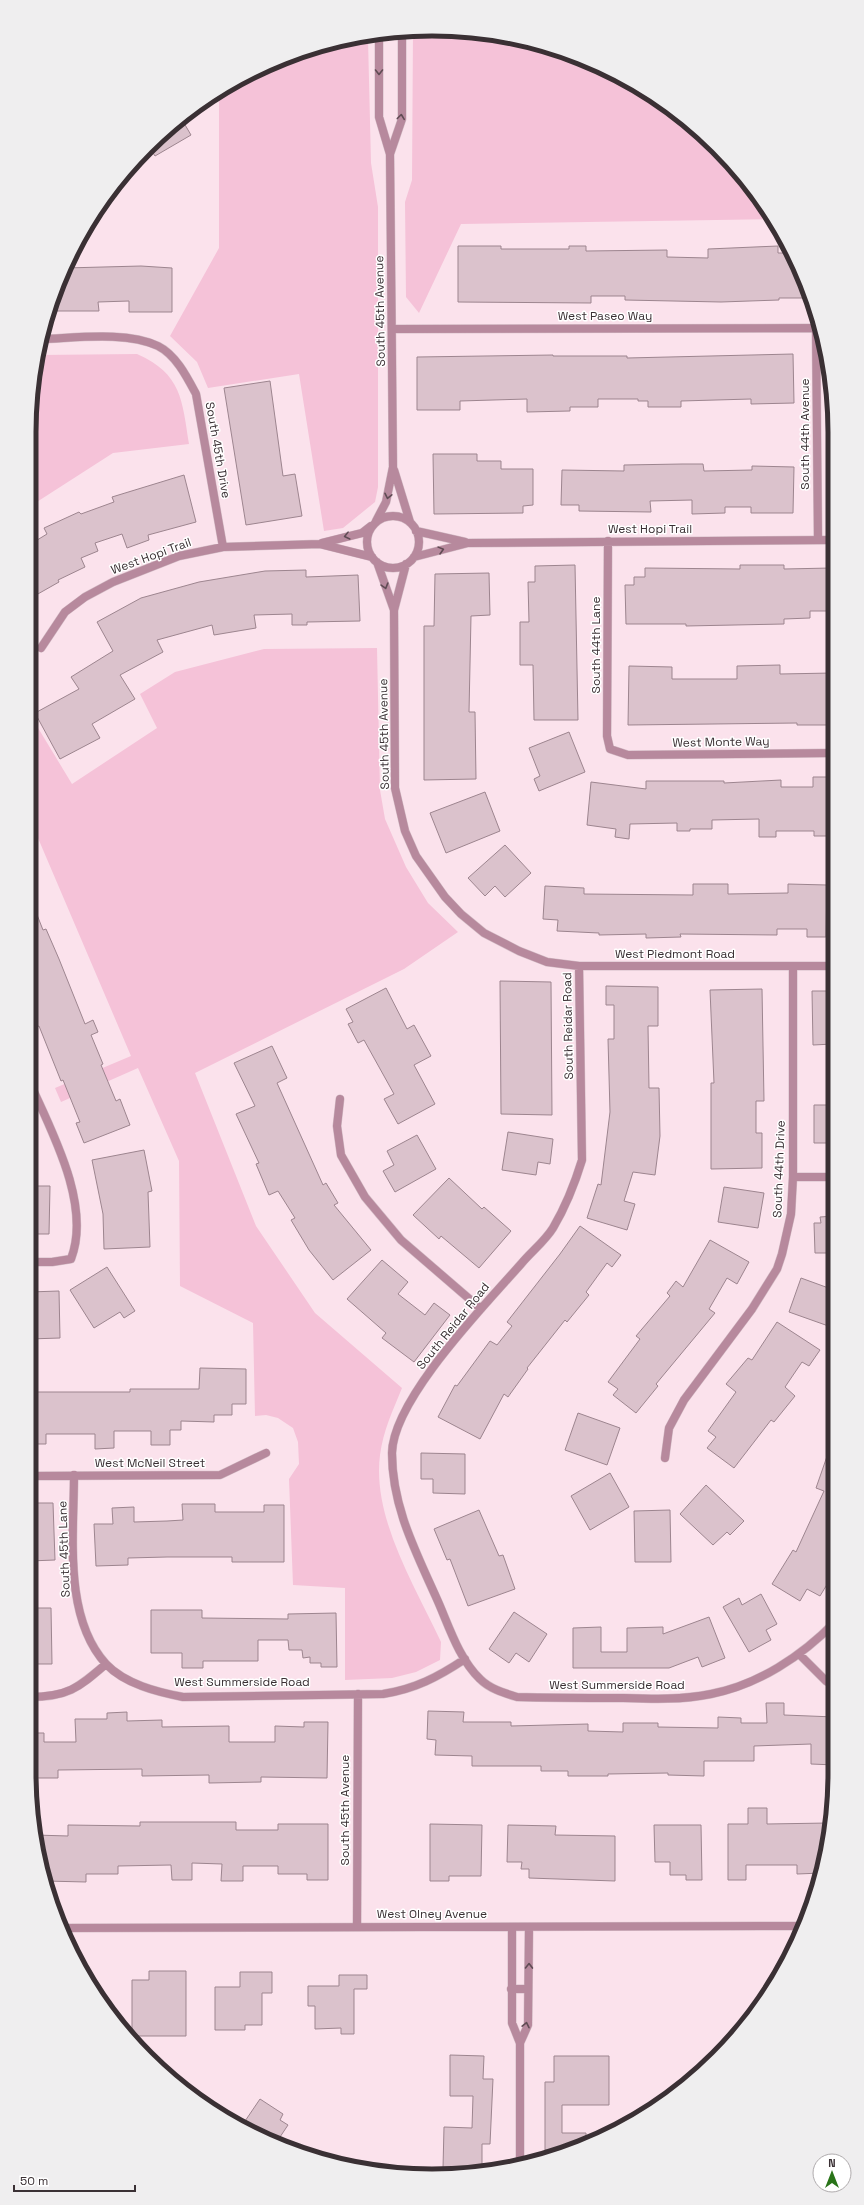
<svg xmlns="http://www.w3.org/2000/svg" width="864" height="2205" viewBox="0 0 864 2205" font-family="'Space Grotesk',sans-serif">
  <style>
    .green { fill: #f5c2d8 }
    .building { fill: #dbc2cc; stroke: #9d858f }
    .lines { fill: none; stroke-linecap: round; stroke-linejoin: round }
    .street-casing { stroke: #d4bec7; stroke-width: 9 }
    .street { stroke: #b7899d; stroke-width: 8 }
    .oneway { stroke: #604b54 }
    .labels { text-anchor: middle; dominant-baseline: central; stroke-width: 3; stroke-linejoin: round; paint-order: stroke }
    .street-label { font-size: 12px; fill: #3a3034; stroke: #fff }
    .rim { fill: none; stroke: #3a3034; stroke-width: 5 }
  </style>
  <rect width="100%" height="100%" fill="#fbe2ec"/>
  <!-- green -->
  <path class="green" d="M 459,30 L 537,43 L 610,70 L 656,97 L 735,166 L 773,219 L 461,224 L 419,313 L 406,297 L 405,202 L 412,180 L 413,31 Z
    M 365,36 L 368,39 L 371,163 L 378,207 L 378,487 L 375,502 L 343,528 L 324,531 L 299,374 L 208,388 L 197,362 L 170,336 L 219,248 L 219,91 L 231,83 L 303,50 Z
    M 137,354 C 182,374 182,400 189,444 L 113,453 L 29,507 L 29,432 L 39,355 Z
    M 377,648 L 380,790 L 385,819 L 406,867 L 428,903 L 458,932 L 404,969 L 195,1073 L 256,1226 L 315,1313 L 402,1388 C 393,1410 383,1431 380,1455 C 372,1518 415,1586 441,1642 L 440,1660 L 416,1672 L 392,1678 L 345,1680 L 345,1588 L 293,1585 L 289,1479 L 299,1464 L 298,1442 L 293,1428 L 278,1418 L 266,1415 L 255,1416 L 253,1323 L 180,1286 L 179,1161 L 138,1068 L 61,1102 L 55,1088 L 131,1056 L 29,817 L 29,713 L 72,784 L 157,728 L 140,694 L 175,672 L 264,649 Z"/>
  <!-- building -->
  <path class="building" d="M 181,118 L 191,135 L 155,156 L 149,147 L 166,129 Z
    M 458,246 L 501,246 L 501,249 L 569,249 L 569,246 L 586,246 L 586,251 L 667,250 L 667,257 L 708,258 L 708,249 L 778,246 L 778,253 L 792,253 L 804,278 L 810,298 L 779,298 L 779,300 L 721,302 L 625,300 L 625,296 L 591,296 L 591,303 L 458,302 Z
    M 141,266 L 172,268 L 172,312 L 129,312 L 129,301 L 98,302 L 99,311 L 49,311 L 65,268 Z
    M 793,354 L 794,403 L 751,404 L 751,399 L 681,401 L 681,407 L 648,407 L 648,401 L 638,401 L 638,399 L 598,399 L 598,407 L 570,407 L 570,411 L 527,412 L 527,399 L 460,401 L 460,410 L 417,410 L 417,357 L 553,355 L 553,356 L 627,356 L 627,358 Z
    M 270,381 L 283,476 L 295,474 L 302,516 L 246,525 L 224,388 Z
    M 433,454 L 477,454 L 477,461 L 501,461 L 501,469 L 533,469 L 533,505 L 523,506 L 523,513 L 434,514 Z
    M 682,464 L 703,464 L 704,471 L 752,470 L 752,466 L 794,467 L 793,513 L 751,513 L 751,507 L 725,507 L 725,513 L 692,514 L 692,500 L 650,501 L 651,512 L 579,511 L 579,505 L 561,505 L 562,470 L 624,471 L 624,465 Z
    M 184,475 L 196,522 L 148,535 L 149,540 L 127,548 L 122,534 L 95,543 L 98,551 L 81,558 L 85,567 L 58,580 L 59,582 L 29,599 L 29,545 L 47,534 L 44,528 L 79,512 L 81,514 L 114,502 L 112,497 Z
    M 575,565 L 578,720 L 534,720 L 533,665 L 520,665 L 520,622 L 529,622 L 528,582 L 535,582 L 535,566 Z
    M 740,565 L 784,565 L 784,569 L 831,568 L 832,611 L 810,611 L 810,618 L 784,619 L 784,624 L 686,626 L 686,624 L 626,624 L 625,585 L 634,585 L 634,577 L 645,577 L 645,568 L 740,569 Z
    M 306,570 L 306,577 L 358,575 L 360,621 L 307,622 L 307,625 L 292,625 L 292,614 L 254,615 L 256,628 L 214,635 L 212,625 L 157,640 L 163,652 L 120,675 L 135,699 L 92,724 L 100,738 L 60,759 L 35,713 L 79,689 L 71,677 L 113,651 L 97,622 L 141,598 L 199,582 L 265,571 Z
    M 489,573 L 490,615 L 471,616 L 469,712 L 475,712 L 476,779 L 424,780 L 424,626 L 434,626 L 435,574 Z
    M 780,665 L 780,674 L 832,673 L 832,725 L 797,725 L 797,723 L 628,725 L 629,666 L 672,667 L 672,679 L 737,679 L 737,666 Z
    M 569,732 L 585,772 L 539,791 L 534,779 L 540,776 L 529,748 Z
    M 813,777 L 833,777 L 833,836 L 814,836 L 814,831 L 776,831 L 776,837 L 759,837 L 759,819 L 712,820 L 712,829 L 690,829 L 690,831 L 677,831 L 677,823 L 630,824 L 629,839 L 615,837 L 616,829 L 587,825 L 591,782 L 646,789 L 646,781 L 724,781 L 724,783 L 781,780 L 781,787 L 813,787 Z
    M 485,792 L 500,831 L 446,853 L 430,813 Z
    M 505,845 L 531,873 L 505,897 L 495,886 L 485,896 L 468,878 Z
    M 693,884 L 728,884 L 728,894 L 788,893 L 788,884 L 827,885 L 826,937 L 807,937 L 807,929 L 777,929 L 777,935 L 680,934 L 681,937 L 646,938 L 646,934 L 599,935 L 599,933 L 557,931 L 558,920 L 543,919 L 545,886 L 584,888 L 584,894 L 693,895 Z
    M 30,897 L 43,930 L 46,929 L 59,959 L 85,1024 L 93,1020 L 98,1032 L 91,1035 L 103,1064 L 101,1065 L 116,1101 L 120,1099 L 130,1125 L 84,1143 L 76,1123 L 80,1122 L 63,1080 L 61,1081 L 39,1026 L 36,1027 L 29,1010 Z
    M 500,981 L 551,982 L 552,1115 L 501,1114 Z
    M 606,986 L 658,987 L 658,1026 L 648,1026 L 649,1088 L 659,1088 L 660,1136 L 655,1175 L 633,1172 L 624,1201 L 635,1204 L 627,1230 L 587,1218 L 598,1184 L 601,1185 L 610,1112 L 608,1039 L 614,1039 L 614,1005 L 606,1005 Z
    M 386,988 L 407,1029 L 414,1025 L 431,1056 L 414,1065 L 435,1104 L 398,1124 L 384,1099 L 394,1094 L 364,1040 L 358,1043 L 348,1024 L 353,1022 L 346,1009 Z
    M 762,989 L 764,1101 L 756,1101 L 756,1133 L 762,1133 L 762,1168 L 711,1169 L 711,1083 L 714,1083 L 710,990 Z
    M 812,991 L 833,991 L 833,1044 L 813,1045 Z
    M 272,1046 L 287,1078 L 277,1083 L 323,1185 L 326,1183 L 338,1203 L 334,1205 L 371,1250 L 333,1280 L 309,1250 L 291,1220 L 295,1218 L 278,1191 L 269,1195 L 256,1164 L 259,1163 L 236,1114 L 255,1106 L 234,1063 Z
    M 814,1105 L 833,1105 L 833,1143 L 814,1143 Z
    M 508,1132 L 553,1139 L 550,1164 L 538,1162 L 536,1175 L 502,1170 Z
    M 417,1135 L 436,1169 L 395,1192 L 383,1171 L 394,1165 L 387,1151 Z
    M 144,1150 L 152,1191 L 148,1192 L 150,1247 L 104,1249 L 103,1214 L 92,1160 Z
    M 449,1178 L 482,1209 L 484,1207 L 511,1231 L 479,1268 L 441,1236 L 439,1239 L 413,1215 Z
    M 29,1186 L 50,1186 L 49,1234 L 29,1234 Z
    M 724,1187 L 764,1193 L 758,1228 L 718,1222 Z
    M 834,1216 L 834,1253 L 815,1253 L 814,1223 L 821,1223 L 820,1217 Z
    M 580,1226 L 621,1255 L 612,1267 L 607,1263 L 586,1292 L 589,1295 L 567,1322 L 565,1320 L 527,1368 L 528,1369 L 508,1397 L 504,1394 L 480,1439 L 438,1417 L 455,1385 L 457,1386 L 490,1341 L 497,1345 L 512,1326 L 507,1322 L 560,1254 Z
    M 710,1240 L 749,1262 L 737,1284 L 727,1278 L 709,1309 L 715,1313 L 656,1384 L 658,1386 L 636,1413 L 613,1395 L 618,1389 L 608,1382 L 640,1339 L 636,1336 L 670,1296 L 667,1293 L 676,1281 L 683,1287 Z
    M 382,1260 L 408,1282 L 398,1294 L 425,1315 L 434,1303 L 450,1315 L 414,1362 L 382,1338 L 386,1333 L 347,1299 Z
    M 107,1267 L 135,1311 L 124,1318 L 120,1312 L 94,1328 L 70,1290 Z
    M 801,1278 L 834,1290 L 834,1328 L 789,1312 Z
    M 59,1291 L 60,1338 L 29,1339 L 29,1292 Z
    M 777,1322 L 820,1350 L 809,1366 L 802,1362 L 785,1387 L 795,1396 L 774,1422 L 771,1420 L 734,1468 L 707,1448 L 716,1437 L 708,1431 L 736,1392 L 726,1384 L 748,1358 L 752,1360 Z
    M 200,1368 L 246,1369 L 246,1404 L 232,1404 L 232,1415 L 214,1415 L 214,1422 L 181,1421 L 181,1430 L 170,1430 L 170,1445 L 151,1445 L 151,1431 L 114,1431 L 114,1448 L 95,1449 L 95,1434 L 46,1434 L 46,1444 L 29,1444 L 29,1392 L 130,1392 L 130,1389 L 199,1389 Z
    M 578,1413 L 620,1428 L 607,1465 L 565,1450 Z
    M 832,1442 L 834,1442 L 834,1573 L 820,1596 L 807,1589 L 800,1601 L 772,1584 L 793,1550 L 796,1552 L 824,1491 L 816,1488 Z
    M 421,1453 L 465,1454 L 465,1494 L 433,1493 L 433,1479 L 421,1479 Z
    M 610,1473 L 629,1507 L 590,1530 L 571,1496 Z
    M 706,1485 L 744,1521 L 730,1535 L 727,1532 L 713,1545 L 680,1514 Z
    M 31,1503 L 53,1503 L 55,1560 L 29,1561 Z
    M 182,1504 L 215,1504 L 215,1512 L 264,1512 L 264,1505 L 284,1505 L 284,1562 L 232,1562 L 232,1557 L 167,1557 L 128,1558 L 128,1565 L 96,1566 L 94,1524 L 113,1524 L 112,1508 L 134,1507 L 134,1522 L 167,1521 L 183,1520 Z
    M 479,1510 L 499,1556 L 503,1555 L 515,1589 L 468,1606 L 450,1559 L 447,1560 L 434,1529 Z
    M 670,1510 L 671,1562 L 635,1562 L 634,1511 Z
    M 761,1594 L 777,1624 L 766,1630 L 771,1640 L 749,1652 L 723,1607 L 739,1598 L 742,1605 Z
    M 29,1608 L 51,1608 L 52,1664 L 34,1664 L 33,1648 L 29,1648 Z
    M 151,1610 L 202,1610 L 202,1618 L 288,1619 L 288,1614 L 336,1613 L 337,1667 L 321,1667 L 321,1663 L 310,1663 L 310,1657 L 303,1658 L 302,1650 L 289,1650 L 288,1640 L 258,1640 L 258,1661 L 203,1661 L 203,1668 L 182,1668 L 182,1653 L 151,1653 Z
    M 514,1612 L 547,1634 L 529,1662 L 516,1653 L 509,1663 L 489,1649 Z
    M 709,1617 L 725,1658 L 702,1667 L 698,1657 L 669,1668 L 573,1668 L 573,1628 L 601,1627 L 601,1652 L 627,1652 L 627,1628 L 663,1627 L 663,1634 Z
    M 766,1703 L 784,1703 L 784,1715 L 835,1717 L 835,1765 L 811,1764 L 811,1744 L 754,1746 L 754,1761 L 704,1761 L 704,1776 L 668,1775 L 668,1773 L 608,1774 L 608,1776 L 568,1776 L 568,1771 L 541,1771 L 541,1766 L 472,1766 L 472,1756 L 435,1755 L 436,1740 L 427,1739 L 428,1711 L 464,1712 L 463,1722 L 511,1722 L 511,1726 L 588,1724 L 588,1731 L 623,1732 L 623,1723 L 658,1723 L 658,1727 L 718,1728 L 718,1717 L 741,1718 L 741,1723 L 767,1723 Z
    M 127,1712 L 127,1721 L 162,1720 L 162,1727 L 229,1726 L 229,1742 L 275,1742 L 275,1726 L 304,1727 L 304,1722 L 328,1722 L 327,1778 L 261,1777 L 261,1782 L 209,1783 L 209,1775 L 142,1776 L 142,1769 L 58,1770 L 58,1778 L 29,1778 L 29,1733 L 44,1733 L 44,1742 L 76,1742 L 75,1719 L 107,1719 L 107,1713 Z
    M 748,1808 L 767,1808 L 767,1824 L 828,1823 L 822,1873 L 797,1874 L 797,1865 L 746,1865 L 746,1880 L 728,1880 L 728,1824 L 748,1824 Z
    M 140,1822 L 236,1822 L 236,1830 L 278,1830 L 278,1824 L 328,1824 L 328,1880 L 307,1880 L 307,1874 L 278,1874 L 278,1866 L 243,1866 L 243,1881 L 221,1881 L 222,1864 L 192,1863 L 192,1880 L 172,1880 L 171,1865 L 118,1866 L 118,1874 L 86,1874 L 86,1882 L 45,1881 L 37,1851 L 35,1835 L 68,1836 L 68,1825 L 140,1826 Z
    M 430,1824 L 482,1825 L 481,1876 L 449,1876 L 449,1881 L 430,1881 Z
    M 508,1825 L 556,1826 L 555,1835 L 615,1836 L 615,1881 L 529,1878 L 529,1869 L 521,1869 L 522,1862 L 507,1862 Z
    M 654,1825 L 701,1825 L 702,1880 L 686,1880 L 686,1875 L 670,1875 L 670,1862 L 655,1862 Z
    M 149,1971 L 186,1971 L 186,2036 L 132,2036 L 132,1980 L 149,1980 Z
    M 240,1972 L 272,1972 L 272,1993 L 262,1993 L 262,2025 L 245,2025 L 245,2030 L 215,2030 L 215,1987 L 240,1987 Z
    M 339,1975 L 367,1975 L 367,1989 L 354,1989 L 354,2034 L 341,2034 L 341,2028 L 315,2029 L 315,2006 L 308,2006 L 308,1986 L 339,1986 Z
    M 450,2055 L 484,2056 L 483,2079 L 493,2079 L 490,2144 L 482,2144 L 482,2168 L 443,2168 L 444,2127 L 472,2128 L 473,2096 L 450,2096 Z
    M 554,2056 L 609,2056 L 609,2105 L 562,2105 L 562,2133 L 586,2133 L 586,2145 L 555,2155 L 555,2150 L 545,2150 L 545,2082 L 554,2082 Z
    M 260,2099 L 283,2114 L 280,2120 L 288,2125 L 276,2143 L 241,2127 Z"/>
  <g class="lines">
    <defs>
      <path id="street" d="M 390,154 L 402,119 L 402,32
        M 816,328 L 818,540
        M 393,329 L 818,328
        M 41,339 C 76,338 126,331 158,346 C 176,355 187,377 196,394 L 223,547
        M 394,470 L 410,522
        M367 542a26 26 0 1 1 52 0a26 26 0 1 1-52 0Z
        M 376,521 L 386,502 L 393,467 L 390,154 L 379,117 L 379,33
        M 416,531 L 465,542
        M 608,541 L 607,736 L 610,749 L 628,755 L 832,753
        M 322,543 L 362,533 L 371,526
        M 414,557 L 468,543 L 832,540
        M 377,562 L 394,610
        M 406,564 L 394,610 L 395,788 L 405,831 L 416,856 L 445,897 L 461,914 L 484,933 L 519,951 L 547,962 L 579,966 L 833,966
        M 41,648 L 65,612 L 85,597 L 113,582 L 179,556 L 223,547 L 320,544 L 372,557
        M 579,966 L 582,1160 C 575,1183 566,1206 553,1228 C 545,1241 531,1252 521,1264 C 485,1305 393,1399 392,1453 C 392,1506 415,1550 436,1597 C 448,1623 458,1658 480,1679 C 490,1689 504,1693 517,1697 C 553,1698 588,1698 623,1698 C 653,1699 682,1700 711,1694 C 758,1685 802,1656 835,1622
        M 29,1081 C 51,1130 92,1205 71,1259 L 52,1262 L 29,1262
        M 340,1099 L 337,1126 L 341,1155 L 365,1197 L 401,1240 L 481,1309
        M 793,1177 L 834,1177
        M 665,1458 L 669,1428 L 684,1400 L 752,1309 L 777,1269 L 782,1254 L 791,1214 L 793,1177 L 793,966
        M 74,1475 C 74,1534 63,1617 106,1664 C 125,1684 157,1692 183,1697 L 383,1694 C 415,1689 438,1677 465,1659
        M 29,1476 L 220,1475 L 266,1453
        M 799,1654 L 826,1681 L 835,1686
        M 29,1697 C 68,1697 78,1688 106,1664
        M 357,1926 L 358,1694
        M 512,1927 L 512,2023 L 520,2043 L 520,2165
        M 62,1928 L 803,1926
        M 511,1989 L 528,1989
        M 520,2043 L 528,2025 L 529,1927"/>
    </defs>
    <!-- street casing -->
    <use href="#street" class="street-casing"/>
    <!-- street -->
    <use href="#street" class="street"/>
  </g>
  <!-- one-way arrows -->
  <defs><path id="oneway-chevron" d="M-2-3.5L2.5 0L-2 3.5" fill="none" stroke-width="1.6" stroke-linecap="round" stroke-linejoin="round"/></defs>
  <g class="oneway">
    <use href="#oneway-chevron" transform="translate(379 72) rotate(90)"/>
    <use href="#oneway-chevron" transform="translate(401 117) rotate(-83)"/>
    <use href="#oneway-chevron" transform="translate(388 496) rotate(102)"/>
    <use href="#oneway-chevron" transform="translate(347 536) rotate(166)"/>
    <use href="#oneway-chevron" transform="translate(441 550) rotate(-15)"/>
    <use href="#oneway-chevron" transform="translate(385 586) rotate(74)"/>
    <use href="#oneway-chevron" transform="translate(529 1966) rotate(-89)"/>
    <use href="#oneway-chevron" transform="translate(526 2025) rotate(-78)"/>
  </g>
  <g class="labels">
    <!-- street labels -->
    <g class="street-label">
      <text transform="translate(380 311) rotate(-91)">South 45th Avenue</text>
      <text x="605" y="316">West Paseo Way</text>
      <text transform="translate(805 434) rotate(-90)">South 44th Avenue</text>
      <text transform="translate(218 450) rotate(80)">South 45th Drive</text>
      <text x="650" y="529">West Hopi Trail</text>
      <text transform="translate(151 556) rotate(-20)">West Hopi Trail</text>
      <text transform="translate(596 645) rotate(-90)">South 44th Lane</text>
      <text transform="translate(384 734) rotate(-91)">South 45th Avenue</text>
      <text transform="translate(721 742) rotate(-1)">West Monte Way</text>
      <text x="675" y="954">West Piedmont Road</text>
      <text transform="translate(568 1026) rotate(-91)">South Reidar Road</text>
      <text transform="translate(779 1169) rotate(-88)">South 44th Drive</text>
      <text transform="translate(453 1326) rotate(-51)">South Reidar Road</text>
      <text x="150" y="1463">West McNeil Street</text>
      <text transform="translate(64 1549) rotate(-92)">South 45th Lane</text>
      <text x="242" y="1682">West Summerside Road</text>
      <text x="617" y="1685">West Summerside Road</text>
      <text transform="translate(345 1810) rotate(-90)">South 45th Avenue</text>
      <text x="432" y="1914">West Olney Avenue</text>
    </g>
  </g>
  <!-- crop -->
  <path d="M0 0H864V2205H0ZM432 36H432A396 396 0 0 1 828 432V1773A396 396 0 0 1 432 2169H432A396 396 0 0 1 36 1773V432A396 396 0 0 1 432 36Z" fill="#efeeef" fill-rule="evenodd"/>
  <path class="rim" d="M432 36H432A396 396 0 0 1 828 432V1773A396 396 0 0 1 432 2169H432A396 396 0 0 1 36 1773V432A396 396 0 0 1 432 36Z"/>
  <!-- north arrow -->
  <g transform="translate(832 2173)"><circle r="19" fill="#ffffff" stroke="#b0acae"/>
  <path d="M0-3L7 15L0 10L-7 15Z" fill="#297419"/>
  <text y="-6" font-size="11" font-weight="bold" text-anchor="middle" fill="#3a3034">N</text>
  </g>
  <!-- scale -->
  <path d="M14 2185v6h121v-6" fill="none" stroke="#3a3034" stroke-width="2"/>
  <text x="20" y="2185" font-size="12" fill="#3a3034" stroke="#ffffff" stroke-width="3" paint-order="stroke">50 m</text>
</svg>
